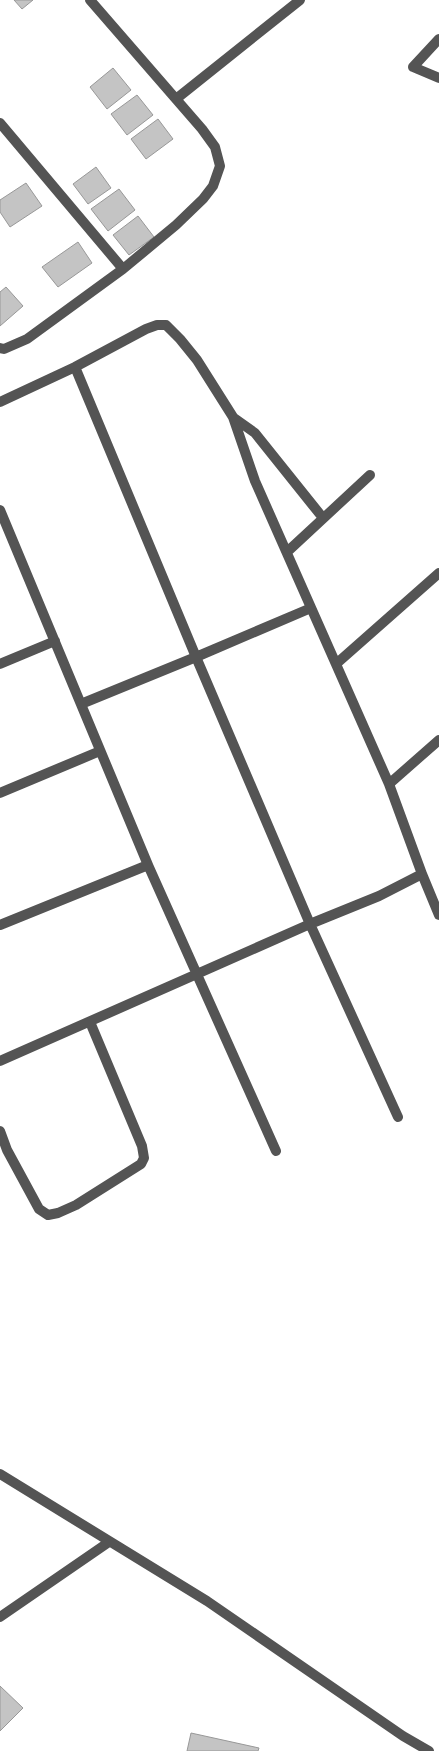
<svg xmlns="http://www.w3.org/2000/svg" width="439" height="1751" viewBox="0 0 439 1751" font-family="'DejaVu Sans',sans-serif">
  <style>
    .building { fill: #c4c4c4; stroke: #989898 }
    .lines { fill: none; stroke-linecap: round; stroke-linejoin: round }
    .minor { stroke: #545454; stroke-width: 10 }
  </style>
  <rect width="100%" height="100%" fill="#fff"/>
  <!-- building -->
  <path class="building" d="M 14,0 L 33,0 L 22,9 Z
    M 113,68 L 131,90 L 107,109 L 90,87 Z
    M 137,95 L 153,115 L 127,135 L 111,114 Z
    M 158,119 L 173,139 L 146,159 L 131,139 Z
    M 96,167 L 111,188 L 88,204 L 73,184 Z
    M 26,183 L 42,206 L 10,227 L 0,212 L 0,200 Z
    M 119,189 L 135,210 L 108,231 L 91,209 Z
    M 138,216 L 154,237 L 129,255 L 113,235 Z
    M 78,242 L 92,263 L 58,287 L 42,267 Z
    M 6,287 L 23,306 L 0,326 L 0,292 Z
    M 0,1686 L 23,1708 L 0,1731 Z
    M 191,1733 L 259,1748 L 258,1751 L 187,1751 Z"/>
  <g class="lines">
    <!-- minor -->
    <path class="minor" d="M 439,39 L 413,67 L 439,78
      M 176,99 L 300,0
      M 0,123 L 123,269
      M 0,348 L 4,349 L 27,339 L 123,269 L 176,225 L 203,199 L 213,186 L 220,166 L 215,147 L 202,129 L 90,0
      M 75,367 L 196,657 L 310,924 L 398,1117
      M 0,402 L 75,367 L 146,329 L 157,325 L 166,325 L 180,339 L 197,360 L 233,417 L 255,481 L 389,784 L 422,874 L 379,896 L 310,924 L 0,1061
      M 234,418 L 255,433 L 323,518
      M 0,510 L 148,865 L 276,1151
      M 287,552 L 370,475
      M 0,664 L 55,641
      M 336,664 L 439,573
      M 81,704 L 196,657 L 311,608
      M 389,784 L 439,740
      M 0,793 L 100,751
      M 422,874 L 439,915
      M 0,925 L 148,865
      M 0,1131 L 7,1150 L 39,1209 L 48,1215 L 58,1213 L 76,1205 L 141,1164 L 144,1158 L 142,1146 L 90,1022
      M 0,1474 L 207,1601 L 403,1736 L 429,1751
      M 0,1617 L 109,1542"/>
  </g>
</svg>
